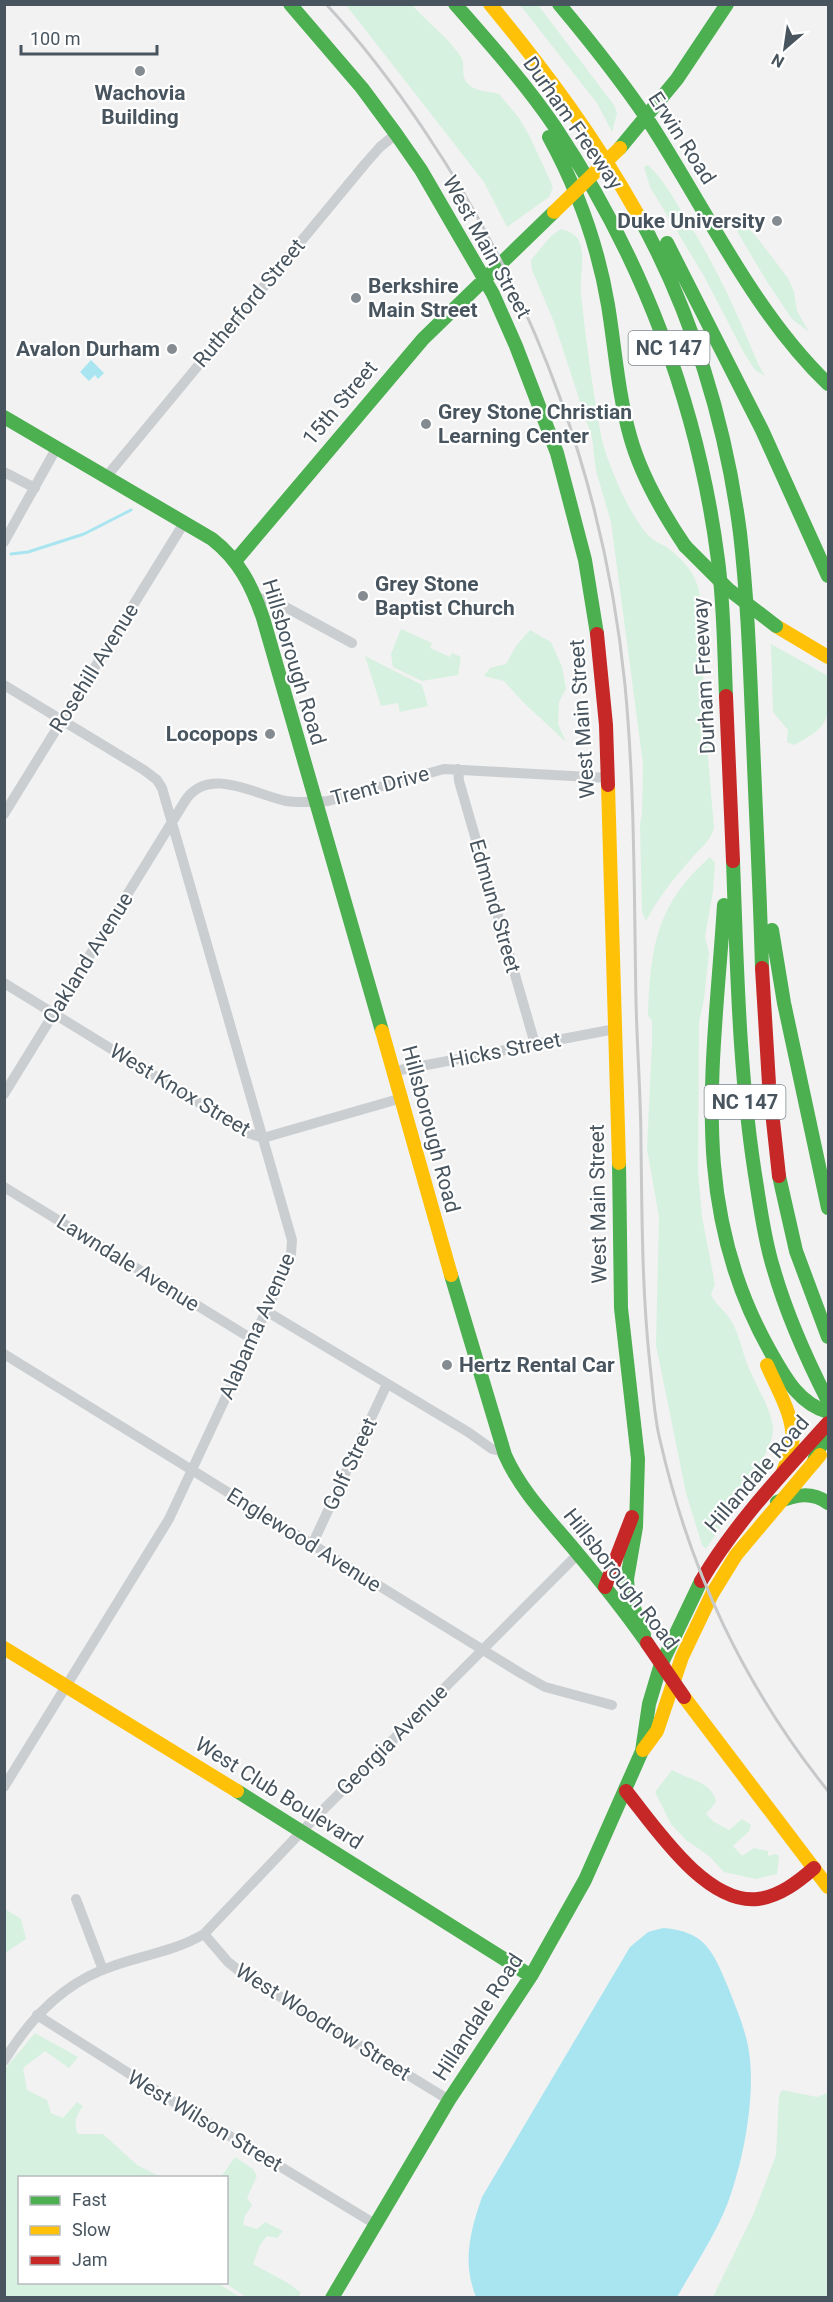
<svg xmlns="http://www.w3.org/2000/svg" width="833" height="2302" viewBox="0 0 833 2302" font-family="Roboto,sans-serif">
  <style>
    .green { fill: #d6f1df }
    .water { fill: #a9e5f0 }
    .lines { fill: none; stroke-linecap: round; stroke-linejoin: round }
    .stream { stroke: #a9e5f0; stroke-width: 3 }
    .street { stroke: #cbced0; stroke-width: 10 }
    .fast { stroke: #4caf50; stroke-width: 14 }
    .slow { stroke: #ffc107; stroke-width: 14 }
    .jam { stroke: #c62828; stroke-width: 14 }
    .rail { stroke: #c7c8ca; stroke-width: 3 }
    .fast-bridge { stroke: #4caf50; stroke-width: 14 }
    .slow-bridge { stroke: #ffc107; stroke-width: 14 }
    .jam-bridge { stroke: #c62828; stroke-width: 14 }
    .poi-dot { fill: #848c92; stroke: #fff; stroke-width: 2 }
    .labels { text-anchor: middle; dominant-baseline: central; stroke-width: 4.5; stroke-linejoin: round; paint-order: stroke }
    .shield { fill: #fff; stroke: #7f888f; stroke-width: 1.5 }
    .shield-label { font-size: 20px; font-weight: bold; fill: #48555f }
    .poi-label { font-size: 21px; font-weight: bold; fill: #48555f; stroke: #fff; text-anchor: start }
    .street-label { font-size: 21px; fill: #48555f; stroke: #fff }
  </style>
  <rect width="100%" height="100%" fill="#f2f2f2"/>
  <!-- green -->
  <path class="green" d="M 346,5 L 412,5 C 427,22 448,37 461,57 C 466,65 460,76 468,84 C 476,92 489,91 499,94 L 519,118 L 530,137 L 553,187 L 549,197 L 507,227 L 484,182 Z
    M 520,5 L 538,5 L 614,105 L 617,113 L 612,132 L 597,103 Z
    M 648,165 C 663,179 673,197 683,214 C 714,262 737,312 758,364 L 765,376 L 755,370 L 744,353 L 704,276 L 650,187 L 644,167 Z
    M 734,215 L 755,235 L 788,278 L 794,292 L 797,311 L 809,332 L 792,319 L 766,280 L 738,233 Z
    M 561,229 C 568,231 576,234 579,241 C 586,258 579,277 581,295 C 586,340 592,386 600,430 C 604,457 630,518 650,537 C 654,541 660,543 665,546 C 683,559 697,574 700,596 L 705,722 L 714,828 C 710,842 700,848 691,859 C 674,878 658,898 646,921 L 642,912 L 640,824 L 642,814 L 643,764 L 611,522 L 596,471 L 592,438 L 554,322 L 532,270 L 531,260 L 551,236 Z
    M 401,629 L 432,643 L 430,648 L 450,657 L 452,653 L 461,657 L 458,675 L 422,681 L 393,667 L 391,654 Z
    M 530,630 L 551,642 L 562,667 L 566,689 L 559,702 L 558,724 L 566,742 L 524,703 L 504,681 L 484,676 L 490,668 L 506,664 L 516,646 Z
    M 771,644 L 828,676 C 829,717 833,725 794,745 L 787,742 L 788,730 L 773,712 Z
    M 365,656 L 422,685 L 428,706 L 400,712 L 398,703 L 381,706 Z
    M 710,857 L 715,863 L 713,891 L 705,937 L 709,953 L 704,999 L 699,1022 L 698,1172 L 702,1217 L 715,1284 L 711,1294 C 715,1305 724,1309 730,1319 C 740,1334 742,1354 750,1371 C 757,1387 773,1413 773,1430 C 774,1452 720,1527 706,1549 L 702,1545 L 686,1493 L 656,1345 L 659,1217 L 647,1149 L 652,1044 L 652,1021 L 648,1015 C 651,946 656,905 710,857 Z
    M 672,1770 C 687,1779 713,1782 716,1802 L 706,1814 L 714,1822 L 729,1830 L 742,1819 L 751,1825 L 749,1831 L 733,1846 L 742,1856 L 754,1848 L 768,1851 L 768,1856 L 776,1854 L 779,1856 L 777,1874 L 756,1879 L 724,1872 L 709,1856 L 686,1840 L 671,1824 L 655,1792 Z
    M 5,1909 L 21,1919 L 26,1939 L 5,1953 Z
    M 35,2033 L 78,2057 L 69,2068 L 45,2051 L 23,2068 L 27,2090 L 47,2100 L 51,2113 L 63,2118 L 77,2102 L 83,2106 C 76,2116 73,2123 78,2134 L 103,2134 L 137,2165 L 161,2177 L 20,2178 L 20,2282 L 217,2283 L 240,2297 L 5,2298 L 5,2069 Z
    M 782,2090 L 817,2097 L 828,2093 L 828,2297 L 713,2297 L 754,2213 L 776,2155 L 779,2096 Z
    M 235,2157 L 253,2169 L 257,2176 L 247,2198 L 252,2205 L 245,2216 L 243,2225 L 257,2229 L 265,2222 L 283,2231 L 277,2238 L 267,2236 L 260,2245 L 253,2264 L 288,2283 L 301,2293 L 298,2297 L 246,2297 L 225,2283 L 226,2282 L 226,2178 L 221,2177 Z"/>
  <!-- water -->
  <path class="water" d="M 91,360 L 104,373 L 98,379 L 95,375 L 89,381 L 80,372 Z
    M 663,1928 C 705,1931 713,1951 728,1987 C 736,2008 746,2030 749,2052 C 756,2097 743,2163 727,2205 C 715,2235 693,2269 677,2297 L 476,2297 C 462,2262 470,2232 482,2197 L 630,1947 L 648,1932 Z"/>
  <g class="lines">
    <!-- stream -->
    <path class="stream" d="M 11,554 L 28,552 L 84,534 L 131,510"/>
    <!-- street -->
    <path class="street" d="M 4,472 L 35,488
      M 106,477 L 365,164 L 380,147 L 396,134
      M 4,542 L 56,449
      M 256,597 L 278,603 L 352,643
      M 4,685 L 144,770 L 157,780 L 162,788 L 292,1240 L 291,1254 L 287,1266 L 169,1519 L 4,1787
      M 458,769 L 459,781 L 535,1044
      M 4,814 L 184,523
      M 4,983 L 248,1133 L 263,1138 L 402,1098
      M 395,1071 L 615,1029
      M 4,1094 L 185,801 C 208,765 256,795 286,801 C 300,803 314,802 328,801 L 444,769 L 608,778
      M 4,1187 L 252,1339
      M 266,1311 L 468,1432 L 492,1449 L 504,1452
      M 4,1354 L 522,1674 L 545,1687 L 612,1705
      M 312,1545 L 387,1384
      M 76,1899 L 103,1970
      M 204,1934 L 228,1962 L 243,1974 L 449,2100
      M 37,2015 L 177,2104 L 375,2224
      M 4,2061 C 30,2018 64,1982 113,1966 C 144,1955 175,1951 204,1934 L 302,1831 L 578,1554"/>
    <!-- fast -->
    <path class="fast" d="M 290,4 L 362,88 L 396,134 L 421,170 L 493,294 L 516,346 L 557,453 L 585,560 L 597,634
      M 455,4 C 490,44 525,83 555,127 C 642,257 698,404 718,560 C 724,605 724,650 726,696
      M 559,4 C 590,41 621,80 648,120 C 705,207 753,312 828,384
      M 549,137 C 578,190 598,246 608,305 C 615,348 618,393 630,436 C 641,476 662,512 685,546
      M 620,148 L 677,79 L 727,4
      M 638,215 C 692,312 726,424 740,533 C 748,602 750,672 753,741 C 756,817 760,892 762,968
      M 667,243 L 762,430 L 828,576
      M 4,417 L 212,539 C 239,560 252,586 263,618 L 382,1031
      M 236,560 L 423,339 L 554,212
      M 733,861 C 737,969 739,1079 757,1187 C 761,1213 765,1241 773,1267 C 786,1313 806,1358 828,1401
      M 724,905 C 714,1065 687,1204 770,1351 C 785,1377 798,1403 828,1412
      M 772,930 L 784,1003 L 828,1208
      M 619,1163 L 621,1308 L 638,1459 L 636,1527 L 627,1579 L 628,1592 L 644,1635
      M 779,1176 L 796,1251 L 828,1337
      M 451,1275 L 505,1455 C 521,1491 548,1518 573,1548 C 599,1579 624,1610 647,1643
      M 814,1462 L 817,1450 L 828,1438
      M 777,1502 C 796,1495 811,1491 828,1503
      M 237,1791 L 531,1976
      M 332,2298 L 449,2100 L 531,1976 L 585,1880 L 642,1751 L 649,1704 L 660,1667 L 701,1581"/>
    <!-- slow -->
    <path class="slow" d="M 490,4 C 546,72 595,138 638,215
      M 776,626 L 828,657
      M 608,785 L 619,1163
      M 382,1031 L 451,1275
      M 767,1365 C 777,1389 796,1418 792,1445 C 791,1454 786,1463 783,1472
      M 4,1648 L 237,1791
      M 684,1697 L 828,1887
      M 643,1750 L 657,1731 L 682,1657 L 712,1594 L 736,1555 L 820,1455"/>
    <!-- jam -->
    <path class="jam" d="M 597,634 L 606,725 L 608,785
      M 726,696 L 733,861
      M 762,968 L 769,1084 L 779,1176
      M 701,1581 C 736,1522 782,1474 828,1423
      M 605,1587 L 632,1517
      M 626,1791 C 655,1827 706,1905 758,1899 C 780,1896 798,1882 814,1868"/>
    <!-- rail -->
    <path class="rail" d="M 326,4 C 363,44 396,88 426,133 C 537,299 605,486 625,685 C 635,790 634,896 636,1001 C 637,1049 641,1097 641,1145 C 642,1218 642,1292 650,1365 C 653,1390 654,1416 660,1440 C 690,1572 744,1686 828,1791"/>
    <!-- fast-bridge -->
    <path class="fast-bridge" d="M 685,546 L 728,589 L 776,626"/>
    <!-- slow-bridge -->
    <path class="slow-bridge" d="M 554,212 L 620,148"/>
    <!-- jam-bridge -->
    <path class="jam-bridge" d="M 647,1643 L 684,1697"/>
  </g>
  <!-- markers -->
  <g class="poi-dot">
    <circle cx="140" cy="71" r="6"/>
    <circle cx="777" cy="221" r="6"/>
    <circle cx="356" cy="298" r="6"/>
    <circle cx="172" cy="349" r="6"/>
    <circle cx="426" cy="424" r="6"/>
    <circle cx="363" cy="596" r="6"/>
    <circle cx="270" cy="734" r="6"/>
    <circle cx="447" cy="1365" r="6"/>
  </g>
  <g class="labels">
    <!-- shield labels -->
    <g class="shield">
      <rect x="628.5" y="331" width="81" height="34" rx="4.5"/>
      <rect x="704.5" y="1085" width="81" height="34" rx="4.5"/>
    </g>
    <g class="shield-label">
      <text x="669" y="348">NC 147</text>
      <text x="745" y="1102">NC 147</text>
    </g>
    <!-- poi labels -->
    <g class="poi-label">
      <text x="140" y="93" text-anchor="middle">Wachovia<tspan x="140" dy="24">Building</tspan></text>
      <text x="765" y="221" text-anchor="end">Duke University</text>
      <text x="368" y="286">Berkshire<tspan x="368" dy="24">Main Street</tspan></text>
      <text x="160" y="349" text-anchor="end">Avalon Durham</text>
      <text x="438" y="412">Grey Stone Christian<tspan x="438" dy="24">Learning Center</tspan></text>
      <text x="375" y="584">Grey Stone<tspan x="375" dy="24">Baptist Church</tspan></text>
      <text x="258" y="734" text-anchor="end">Locopops</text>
      <text x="459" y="1365">Hertz Rental Car</text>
    </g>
    <!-- street labels -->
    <g class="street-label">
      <text transform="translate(573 123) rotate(55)">Durham Freeway</text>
      <text transform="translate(682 138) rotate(57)">Erwin Road</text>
      <text transform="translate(487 247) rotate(61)">West Main Street</text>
      <text transform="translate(249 303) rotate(-50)">Rutherford Street</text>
      <text transform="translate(340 403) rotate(-50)">15th Street</text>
      <text transform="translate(294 662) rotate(73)">Hillsborough Road</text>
      <text transform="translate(94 668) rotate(-58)">Rosehill Avenue</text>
      <text transform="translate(704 676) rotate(-93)">Durham Freeway</text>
      <text transform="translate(582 719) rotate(-94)">West Main Street</text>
      <text transform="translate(380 786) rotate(-15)">Trent Drive</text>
      <text transform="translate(495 906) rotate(74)">Edmund Street</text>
      <text transform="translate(88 958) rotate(-58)">Oakland Avenue</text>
      <text transform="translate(505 1050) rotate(-11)">Hicks Street</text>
      <text transform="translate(180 1090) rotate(31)">West Knox Street</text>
      <text transform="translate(431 1129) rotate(75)">Hillsborough Road</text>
      <text transform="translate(598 1204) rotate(-91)">West Main Street</text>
      <text transform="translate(128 1263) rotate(32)">Lawndale Avenue</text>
      <text transform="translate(257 1326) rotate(-66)">Alabama Avenue</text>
      <text transform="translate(350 1464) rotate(-65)">Golf Street</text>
      <text transform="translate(757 1474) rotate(-49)">Hillandale Road</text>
      <text transform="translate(304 1540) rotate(32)">Englewood Avenue</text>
      <text transform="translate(621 1579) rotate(52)">Hillsborough Road</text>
      <text transform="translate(392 1740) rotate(-45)">Georgia Avenue</text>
      <text transform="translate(279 1793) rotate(32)">West Club Boulevard</text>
      <text transform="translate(478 2017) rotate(-57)">Hillandale Road</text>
      <text transform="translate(323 2022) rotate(32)">West Woodrow Street</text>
      <text transform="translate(205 2121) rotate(31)">West Wilson Street</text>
    </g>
  </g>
  <!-- border -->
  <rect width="833" height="2302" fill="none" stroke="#48555f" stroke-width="12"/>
  <!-- legend -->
  <rect x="18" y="2176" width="210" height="108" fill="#ffffff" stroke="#b6bbbf" stroke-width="1.5"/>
  <rect x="30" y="2196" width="30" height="9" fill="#4caf50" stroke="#b6bbbf" stroke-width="1.5"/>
  <text x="72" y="2206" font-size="18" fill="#48555f">Fast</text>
  <rect x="30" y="2226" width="30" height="9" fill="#ffc107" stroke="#b6bbbf" stroke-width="1.5"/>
  <text x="72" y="2236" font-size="18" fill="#48555f">Slow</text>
  <rect x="30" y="2256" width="30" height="9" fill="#c62828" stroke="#b6bbbf" stroke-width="1.5"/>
  <text x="72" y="2266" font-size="18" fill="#48555f">Jam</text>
  <!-- north arrow -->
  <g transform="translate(785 48) rotate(209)" stroke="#ffffff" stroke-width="4.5" paint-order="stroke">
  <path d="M0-4.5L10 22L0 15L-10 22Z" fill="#48555f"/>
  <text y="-9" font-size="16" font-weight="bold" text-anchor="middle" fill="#48555f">N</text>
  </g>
  <!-- scale -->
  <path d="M21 45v9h136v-9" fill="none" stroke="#48555f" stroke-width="3"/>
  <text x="30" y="45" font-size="18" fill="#48555f" stroke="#ffffff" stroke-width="4.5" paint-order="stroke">100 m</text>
</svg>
